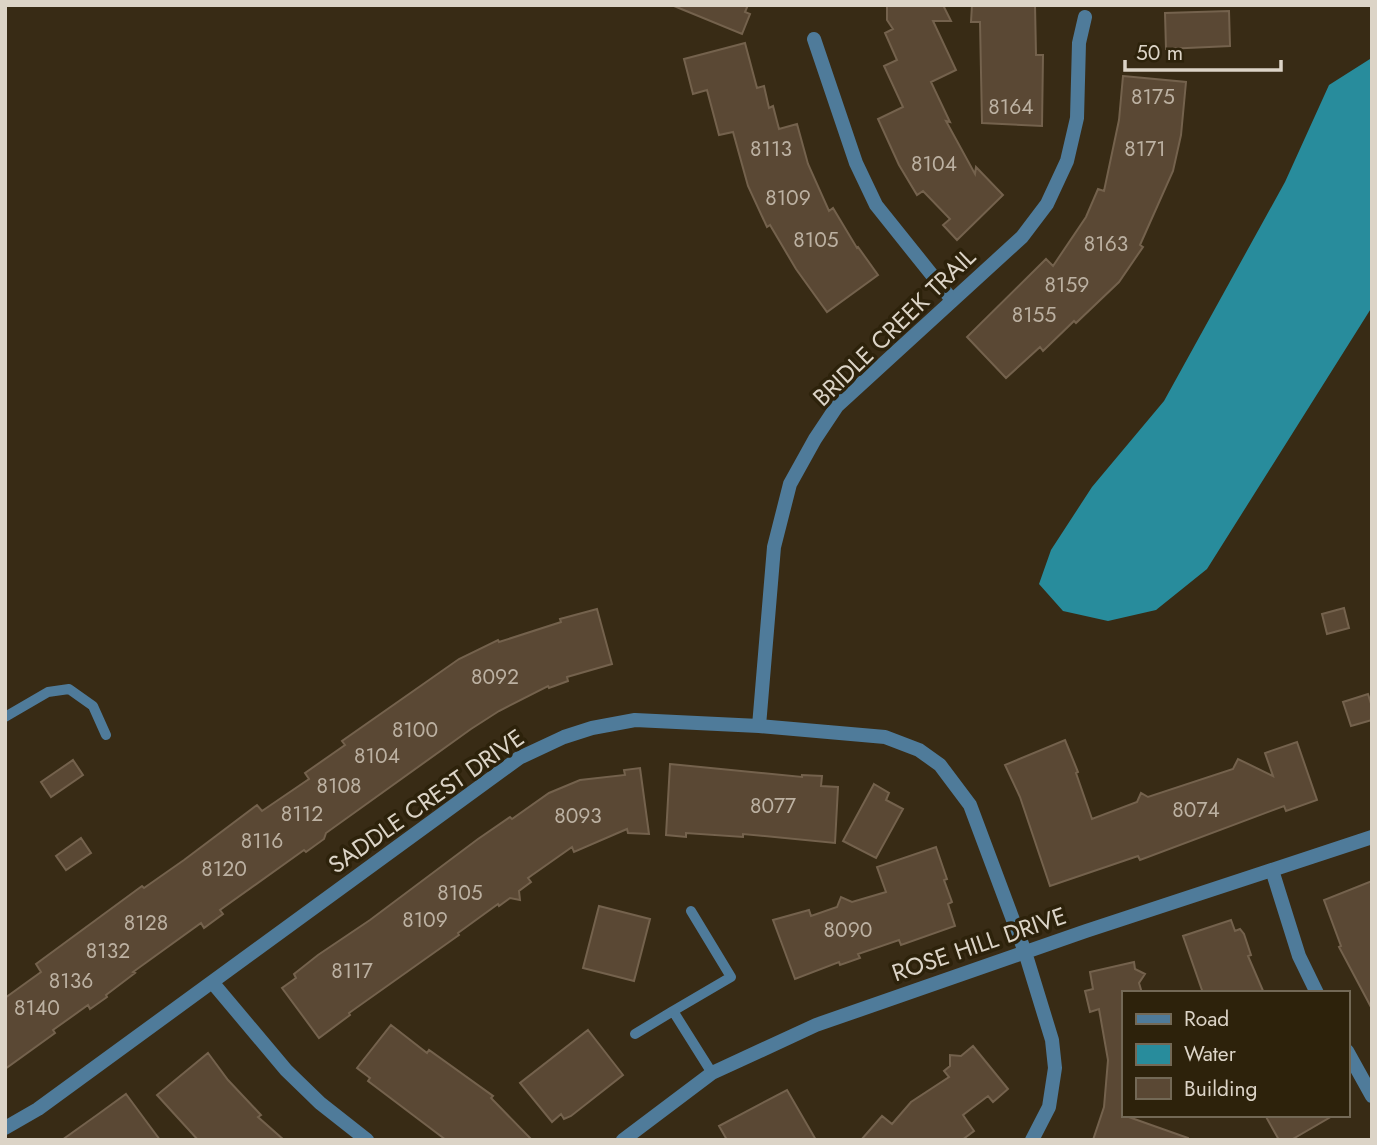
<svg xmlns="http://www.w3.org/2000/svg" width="1377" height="1145" viewBox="0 0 1377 1145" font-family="Jost,sans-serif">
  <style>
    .water { fill: #288c9c }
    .building { fill: #5a4834; stroke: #74624d; stroke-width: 2 }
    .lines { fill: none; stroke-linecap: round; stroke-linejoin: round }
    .service { stroke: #4f7b9a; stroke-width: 10 }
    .minor { stroke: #4f7b9a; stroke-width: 14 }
    .labels { text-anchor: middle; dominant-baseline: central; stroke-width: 7; stroke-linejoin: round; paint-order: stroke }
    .number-label { font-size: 21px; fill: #bcb1a2 }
    .street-label { font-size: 24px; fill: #dcd4c7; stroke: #2d220b }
  </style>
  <rect width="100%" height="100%" fill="#382b15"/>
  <!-- water -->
  <path class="water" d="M 1372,55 L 1372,307 L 1207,569 L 1156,610 L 1108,621 L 1063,611 L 1039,584 L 1051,550 L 1092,487 L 1164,401 L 1285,182 L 1329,85 L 1370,59 Z"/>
  <!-- building -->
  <path class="building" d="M 748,5 L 745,12 L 750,14 L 742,34 L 674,6 Z
    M 887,5 L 943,5 L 951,21 L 933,21 L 956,70 L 931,82 L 950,122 L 946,121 L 975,174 L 976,167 L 1003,195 L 957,240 L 943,225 L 950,219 L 923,191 L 917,195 L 899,165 L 878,119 L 903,107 L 884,66 L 897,60 L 885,33 L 893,29 L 887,20 Z
    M 972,5 L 1035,5 L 1036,55 L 1043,55 L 1042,126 L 982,123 L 980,22 L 971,22 Z
    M 1229,11 L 1230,46 L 1166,49 L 1165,13 Z
    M 745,43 L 757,88 L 764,86 L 769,108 L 773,106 L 779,129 L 797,124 L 808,164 L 829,211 L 833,208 L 857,248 L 858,247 L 878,275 L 827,312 L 796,269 L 770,225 L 767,227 L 748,186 L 733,132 L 719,135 L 707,90 L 693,94 L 684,59 Z
    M 1123,76 L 1186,82 L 1181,135 L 1173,171 L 1140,245 L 1143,247 L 1119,282 L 1076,323 L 1074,321 L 1043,351 L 1040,347 L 1006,378 L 967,337 L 1046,259 L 1053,266 L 1086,217 L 1098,189 L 1104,191 L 1119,120 Z
    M 1344,608 L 1349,628 L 1327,634 L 1322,614 Z
    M 597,609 L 612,664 L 567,677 L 568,681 L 549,688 L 548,686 L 499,711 L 471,729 L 326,833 L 324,839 L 306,852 L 304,850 L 220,910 L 223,914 L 204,928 L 201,923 L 133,972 L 135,973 L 106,995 L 107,997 L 90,1009 L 88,1005 L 53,1030 L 55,1033 L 5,1069 L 5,998 L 41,972 L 36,964 L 142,886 L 144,888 L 184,860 L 257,805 L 262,811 L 309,779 L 305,773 L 345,745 L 342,741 L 459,659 L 498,640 L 499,642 L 561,622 L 560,619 Z
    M 1368,694 L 1372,707 L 1372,720 L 1351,726 L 1343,702 Z
    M 1065,740 L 1078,772 L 1076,773 L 1092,819 L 1137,802 L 1141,793 L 1148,797 L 1233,769 L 1238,759 L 1273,776 L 1265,753 L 1297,742 L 1317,800 L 1286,811 L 1284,806 L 1140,860 L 1138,856 L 1050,886 L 1020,797 L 1005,765 Z
    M 73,760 L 83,775 L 51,797 L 41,782 Z
    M 670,764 L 802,777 L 802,775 L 822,776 L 821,786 L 838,787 L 835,843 L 743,834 L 743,837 L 686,833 L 686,837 L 666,835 Z
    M 640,768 L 649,834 L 628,833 L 627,829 L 574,852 L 572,847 L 528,878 L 531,882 L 519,891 L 520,900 L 510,898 L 499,906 L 498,904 L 458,933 L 459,935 L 349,1013 L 350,1015 L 319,1038 L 282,988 L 296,978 L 294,974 L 318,955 L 370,920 L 478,839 L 510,817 L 512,819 L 549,793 L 580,780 L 625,775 L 624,770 Z
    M 874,784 L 889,793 L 886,800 L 903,809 L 876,858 L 843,841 Z
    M 81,838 L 91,853 L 66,870 L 56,856 Z
    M 936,847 L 947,879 L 944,880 L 952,902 L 948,904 L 955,926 L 901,945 L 899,940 L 858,954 L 860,958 L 840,965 L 839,962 L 795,979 L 773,920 L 809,910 L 811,916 L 837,907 L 841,897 L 852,902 L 886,892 L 877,867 Z
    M 1372,881 L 1372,1009 L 1339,947 L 1341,946 L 1324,900 Z
    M 599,906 L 650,919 L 634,981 L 583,968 Z
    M 1231,920 L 1235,931 L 1240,929 L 1244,934 L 1251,955 L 1248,956 L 1264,993 L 1203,993 L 1183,936 Z
    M 1134,962 L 1135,969 L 1145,974 L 1139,983 L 1142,993 L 1123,993 L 1123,1115 L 1188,1138 L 1188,1140 L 1093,1140 L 1104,1107 L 1108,1060 L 1099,1009 L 1090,1012 L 1085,991 L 1093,989 L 1090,972 Z
    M 391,1025 L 427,1053 L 429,1050 L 493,1096 L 491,1098 L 532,1140 L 446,1140 L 368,1081 L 370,1078 L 357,1068 Z
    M 588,1030 L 623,1075 L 571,1116 L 564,1119 L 561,1114 L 552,1122 L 520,1083 Z
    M 973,1046 L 1008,1089 L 993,1102 L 988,1096 L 963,1115 L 974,1131 L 962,1140 L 861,1140 L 882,1116 L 892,1124 L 911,1102 L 949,1077 L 944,1071 L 950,1066 L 950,1055 L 961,1056 Z
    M 208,1053 L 228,1080 L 261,1115 L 258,1117 L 284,1140 L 198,1140 L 157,1095 Z
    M 787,1090 L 816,1140 L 727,1140 L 719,1126 Z
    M 126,1094 L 160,1140 L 62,1140 L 97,1115 Z
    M 1265,1115 L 1334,1115 L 1291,1140 L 1279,1140 Z"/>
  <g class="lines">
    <!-- service -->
    <path class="service" d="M 5,717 L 48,692 L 69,689 L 93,706 L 106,735
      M 691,911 L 731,977 L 673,1011 L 712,1073
      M 635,1034 L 673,1011"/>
    <!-- minor -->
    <path class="minor" d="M 814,39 L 856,163 L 876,205 L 952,300
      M 759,726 L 774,547 L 790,484 L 815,439 L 837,406 L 1022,237 L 1047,204 L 1067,161 L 1077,118 L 1079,43 L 1085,17
      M 1272,870 L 1299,956 L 1317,993
      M 212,982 L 286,1070 L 320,1103 L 367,1140
      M 1347,1051 L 1372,1096
      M 5,1128 L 38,1109 L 519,758 L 564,737 L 592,728 L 635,720 L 759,726 L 885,737 L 919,750 L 940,765 L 970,805 L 1025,952 L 1052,1040 L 1055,1068 L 1049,1107 L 1032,1140
      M 623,1140 L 712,1073 L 816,1025 L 1086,931 L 1372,837"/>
  </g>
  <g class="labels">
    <!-- number labels -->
    <g class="number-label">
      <text x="1153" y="97">8175</text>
      <text x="1011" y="107">8164</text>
      <text x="771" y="149">8113</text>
      <text x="1145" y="149">8171</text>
      <text x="934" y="164">8104</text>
      <text x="788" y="198">8109</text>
      <text x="816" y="240">8105</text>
      <text x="1106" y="244">8163</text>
      <text x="1067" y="285">8159</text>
      <text x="1034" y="315">8155</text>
      <text x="495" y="677">8092</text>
      <text x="415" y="730">8100</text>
      <text x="377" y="756">8104</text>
      <text x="339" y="786">8108</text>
      <text x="773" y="806">8077</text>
      <text x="1196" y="810">8074</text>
      <text x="302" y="814">8112</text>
      <text x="578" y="816">8093</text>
      <text x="262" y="841">8116</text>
      <text x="224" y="869">8120</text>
      <text x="460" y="893">8105</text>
      <text x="425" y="920">8109</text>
      <text x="146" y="923">8128</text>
      <text x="848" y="930">8090</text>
      <text x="108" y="951">8132</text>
      <text x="352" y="971">8117</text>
      <text x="71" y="981">8136</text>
      <text x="37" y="1008">8140</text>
    </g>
    <!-- street labels -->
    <g class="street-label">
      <text transform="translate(894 327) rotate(-44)">BRIDLE CREEK TRAIL</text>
      <text transform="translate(426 801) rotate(-35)">SADDLE CREST DRIVE</text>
      <text transform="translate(979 944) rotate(-19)">ROSE HILL DRIVE</text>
    </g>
  </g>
  <!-- border -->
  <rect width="1377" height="1145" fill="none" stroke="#dcd4c7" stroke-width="14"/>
  <!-- legend -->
  <rect x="1122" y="991" width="228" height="126" fill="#2d220b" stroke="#736956" stroke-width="2"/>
  <rect x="1136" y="1014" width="35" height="10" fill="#4f7b9a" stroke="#736956" stroke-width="2"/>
  <text x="1184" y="1026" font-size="21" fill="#dcd4c7">Road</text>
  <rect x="1136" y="1044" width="35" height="21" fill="#288c9c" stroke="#736956" stroke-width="2"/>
  <text x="1184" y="1061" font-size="21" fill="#dcd4c7">Water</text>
  <rect x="1136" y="1078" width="35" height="21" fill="#5a4834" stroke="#736956" stroke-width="2"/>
  <text x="1184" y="1096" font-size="21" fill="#dcd4c7">Building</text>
  <!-- scale -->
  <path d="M1125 60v10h156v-10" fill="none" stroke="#dcd4c7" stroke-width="3.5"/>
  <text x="1136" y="60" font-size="21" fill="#dcd4c7" stroke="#2d220b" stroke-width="5" paint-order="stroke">50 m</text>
</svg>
